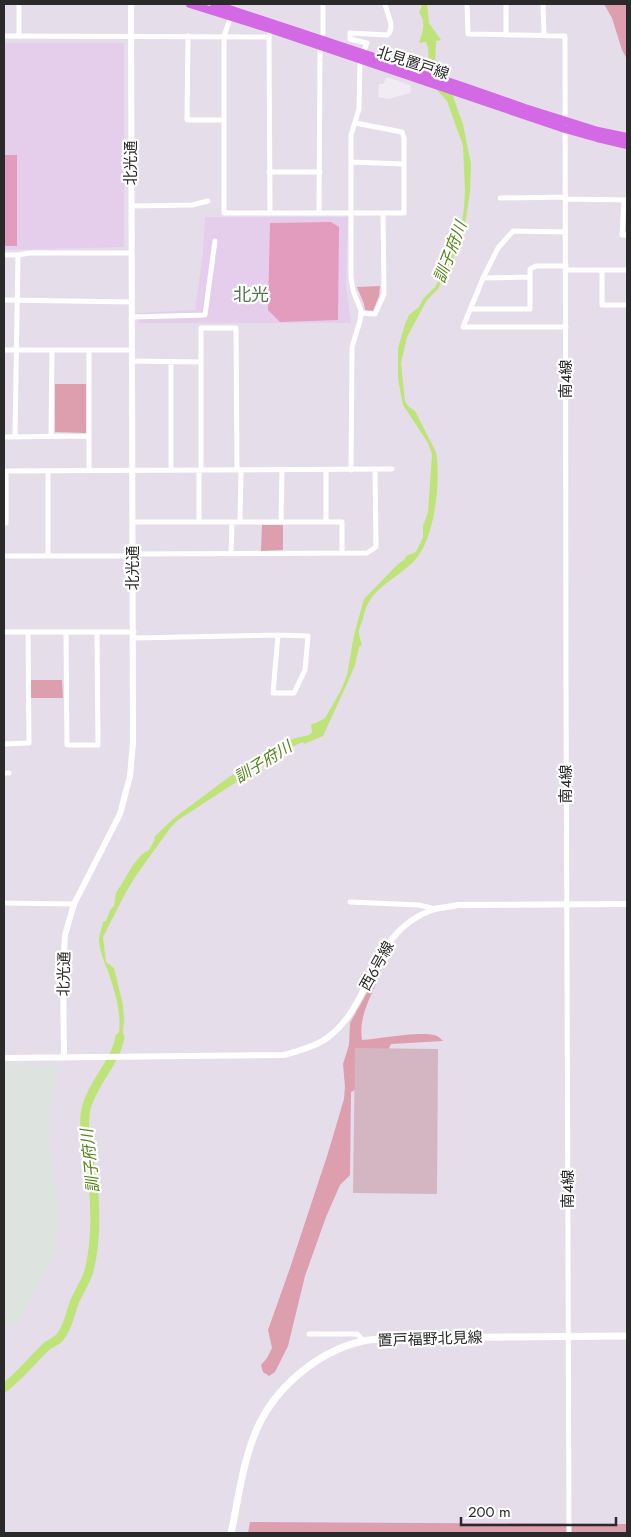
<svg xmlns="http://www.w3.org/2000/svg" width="631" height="1537" viewBox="0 0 631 1537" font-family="Jost,'Noto Sans JP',sans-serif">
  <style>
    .industrial { fill: #dde4e0 }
    .education { fill: #e4ceeb }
    .green { fill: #dd9eae }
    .cemetery { fill: #d3b6c2 }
    .pitch { fill: #e39bbe }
    .plaza { fill: #f1ebf3 }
    .water { fill: #bee479 }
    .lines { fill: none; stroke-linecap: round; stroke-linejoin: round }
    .river { stroke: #bee479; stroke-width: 9 }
    .minor { stroke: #fff; stroke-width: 5 }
    .tertiary { stroke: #fff; stroke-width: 6 }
    .secondary { stroke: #fff; stroke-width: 7 }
    .primary { stroke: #d369e4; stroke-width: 8 }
    .labels { text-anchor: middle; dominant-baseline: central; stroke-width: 4.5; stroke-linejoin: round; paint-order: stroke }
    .street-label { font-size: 15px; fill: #2a2a2a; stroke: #fff }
    .water-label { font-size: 16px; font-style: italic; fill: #548218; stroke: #fff }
    .quarter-label { font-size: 18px; fill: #52774e; stroke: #fff }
  </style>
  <rect width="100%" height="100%" fill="#e6ddeb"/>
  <!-- industrial -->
  <path class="industrial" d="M 4,1063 L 60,1065 L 48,1123 L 50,1149 L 60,1208 L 54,1257 L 17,1325 L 4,1325 L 6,1314 L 4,1313 Z"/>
  <!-- education -->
  <path class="education" d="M 4,43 L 124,43 L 124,247 L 4,250 Z
    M 205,217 L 348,217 L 346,285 L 351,323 L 139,323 L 138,313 L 195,310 L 203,252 Z"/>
  <!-- green -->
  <path class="green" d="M 604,4 L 627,4 L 627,59 L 622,50 L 612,18 Z
    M 380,286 L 379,296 L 373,311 L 365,310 L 364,304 L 357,287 Z
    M 55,384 L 86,384 L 86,433 L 55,432 Z
    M 262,525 L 283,525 L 283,550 L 261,551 Z
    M 31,680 L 62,680 L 63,698 L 31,698 Z
    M 379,965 L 381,969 C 374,994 358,1013 362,1040 C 379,1039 423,1030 437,1036 C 438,1036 442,1040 443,1041 L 391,1044 L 385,1056 L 364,1085 L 351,1092 L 350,1175 L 340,1185 L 326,1217 L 305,1276 L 288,1346 L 275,1372 L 269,1376 L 263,1372 L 261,1365 L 267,1358 L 272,1348 L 268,1330 L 290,1268 L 328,1153 L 344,1099 L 345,1087 L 343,1064 L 349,1045 L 350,1023 L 374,980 Z
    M 250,1522 L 627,1524 L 627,1533 L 248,1533 Z"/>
  <!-- cemetery -->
  <path class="cemetery" d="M 355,1048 L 438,1049 L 437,1194 L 353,1193 Z"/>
  <!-- pitch -->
  <path class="pitch" d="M 4,155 L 17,155 L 17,246 L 4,246 Z
    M 331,222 L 339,227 L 338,320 L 280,322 L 268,310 L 270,223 Z"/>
  <!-- plaza -->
  <path class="plaza" d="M 387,77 L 410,85 L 411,89 L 410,93 L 389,99 L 378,97 L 379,84 L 383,84 Z"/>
  <!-- water -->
  <path class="water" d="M 422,4 L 427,4 L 429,23 L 441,40 L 436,41 L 435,72 L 438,77 L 451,91 L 463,124 L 471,164 L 470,192 L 466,219 L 457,249 L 449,268 L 438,289 L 427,300 L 407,337 L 401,363 L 405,401 L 408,406 L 415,411 L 436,452 C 441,481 435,538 415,560 C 395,581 368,588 363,619 C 362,623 360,626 359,630 C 358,635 361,640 362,645 L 359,647 L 355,665 L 347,684 L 323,736 L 304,744 L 303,742 L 287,749 L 178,820 L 171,827 L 135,877 L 125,894 L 103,937 L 106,962 L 114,968 L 123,1005 L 124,1022 L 121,1048 L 116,1048 C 124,1020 117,998 108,971 C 104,962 100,951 99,941 C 99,935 102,928 103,922 L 106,921 L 110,910 L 114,906 L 116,893 L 133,865 L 141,855 L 149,850 L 155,839 L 154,837 L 174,818 L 229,777 L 276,747 L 292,739 L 309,735 L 312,732 L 311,725 L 312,724 L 316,723 L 325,718 L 341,690 L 347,675 L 354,635 L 364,599 L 397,565 L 405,559 L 406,556 L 416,552 L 423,537 L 423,526 L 428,512 L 432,454 L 428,443 L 403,405 L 398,379 L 398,348 L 405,324 L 409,315 L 419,307 L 423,299 L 435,287 L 443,273 L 454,246 L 462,221 L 464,208 L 465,191 L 463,146 L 447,101 L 434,87 L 429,65 L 428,48 L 426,42 L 419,43 C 422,33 427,22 419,13 Z"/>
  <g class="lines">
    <!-- river -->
    <path class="river" d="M 4,1388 C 20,1376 32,1360 47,1346 C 51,1343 57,1341 60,1337 C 67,1329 70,1316 73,1306 C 77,1294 85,1284 89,1271 C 96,1243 96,1213 93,1184 C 91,1161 81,1131 86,1109 C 92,1083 115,1064 120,1037"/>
    <!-- minor -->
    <path class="minor" d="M 19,4 L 19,36
      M 467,4 L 468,34 L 565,36 L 566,683 L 569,1533
      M 543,4 L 544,35
      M 231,16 L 224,36 L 224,213 L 404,213 L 404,138 L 402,132 L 355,123
      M 506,35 L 506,4
      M 4,36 L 269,37
      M 188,36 L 187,120 L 224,120
      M 351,162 L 403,164
      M 269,172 L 320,172
      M 500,198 L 566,197
      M 566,199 L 627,200
      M 624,200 L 622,235 L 627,235
      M 131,206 L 192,205 L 208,201
      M 270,213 L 269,37 L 271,26
      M 319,213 L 320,47 L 323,34 L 323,4
      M 4,255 L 18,255 L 29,253 L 131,253
      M 566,270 L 627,270
      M 602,270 L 602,305 L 627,305
      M 483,278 L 530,277
      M 4,300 L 132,302
      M 470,309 L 530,309 L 530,269 L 536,266 L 566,266
      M 361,313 L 375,314 L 384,294 L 383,213
      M 132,317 L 205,315 L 215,241
      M 566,327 L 463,327 L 483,278 L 498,248 L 513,231 L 566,232
      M 4,350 L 132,350
      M 89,350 L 89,470
      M 132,361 L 201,362
      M 171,362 L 171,470
      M 15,436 L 18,255
      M 51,436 L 52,350
      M 4,437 L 89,436
      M 201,470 L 201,328 L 236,328 L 237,470
      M 351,470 L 352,348 C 354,337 361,324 361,312 C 360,305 356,300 354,293 C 352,288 352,282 351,277 L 351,135 L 359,109 L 360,60 L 367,43 L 350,39 L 350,33 L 387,35 C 396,28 387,14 385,4
      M 4,471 L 392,469
      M 6,471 L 6,523
      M 133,522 L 342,522 L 342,553
      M 199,522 L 199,470
      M 240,522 L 241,470
      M 281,522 L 282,470
      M 326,522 L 326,470
      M 231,553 L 232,522
      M 133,554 L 367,553 L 376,547 L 375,470
      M 4,556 L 133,556
      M 48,556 L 48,471
      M 4,632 L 134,632
      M 66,632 L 67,745 L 98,745 L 97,632
      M 134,638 L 278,635 L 308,636 L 305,670 L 294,693 L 273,693 L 278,635
      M 4,744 L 29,743 L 28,632
      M 4,773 L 9,773
      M 350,902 L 419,905 L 435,909
      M 4,903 L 74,904
      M 309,1334 L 357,1334 L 364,1341"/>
    <!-- tertiary -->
    <path class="tertiary" d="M 64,1057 L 63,968 L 65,935 L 74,904 L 120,814 L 130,776 L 133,743 L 131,4
      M 4,1058 L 284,1055 C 298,1051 314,1047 327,1038 C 376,1002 368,931 435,909 C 442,907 450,907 458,905 L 627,904"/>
    <!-- secondary -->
    <path class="secondary" d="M 231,1533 C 238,1501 242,1467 254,1436 C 271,1391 315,1352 363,1341 C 372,1339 383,1339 393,1338 L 627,1336"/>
    <!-- primary -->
    <path class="primary" d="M 190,4 L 270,29 L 565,129 L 597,138 L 627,145
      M 214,4 L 465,87 L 525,108 L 598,131 L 627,137"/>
  </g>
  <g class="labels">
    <!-- street labels -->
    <g class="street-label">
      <text transform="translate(413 63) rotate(18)">北見置戸線</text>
      <text transform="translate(131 163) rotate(-90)">北光通</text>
      <text transform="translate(566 379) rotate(-90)">南4線</text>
      <text transform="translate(133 568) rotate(-90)">北光通</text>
      <text transform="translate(566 784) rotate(-90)">南4線</text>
      <text transform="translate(377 966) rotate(-61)">西6号線</text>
      <text transform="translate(64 974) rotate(-89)">北光通</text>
      <text transform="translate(568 1189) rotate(-90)">南4線</text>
      <text transform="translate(430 1339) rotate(-2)">置戸福野北見線</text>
    </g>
    <!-- water labels -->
    <g class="water-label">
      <text transform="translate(450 252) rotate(-69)">訓子府川</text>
      <text transform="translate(263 762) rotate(-32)">訓子府川</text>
      <text transform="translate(90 1161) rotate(-96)">訓子府川</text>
    </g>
    <!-- quarter labels -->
    <g class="quarter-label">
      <text x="251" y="295">北光</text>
    </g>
  </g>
  <!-- border -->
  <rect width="631" height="1537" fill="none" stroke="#2a2a2a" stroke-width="10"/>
  <!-- scale -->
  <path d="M461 1517v8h155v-8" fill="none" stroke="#2a2a2a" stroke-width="2.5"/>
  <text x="468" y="1517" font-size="15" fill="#2a2a2a" stroke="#ffffff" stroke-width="4" paint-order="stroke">200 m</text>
</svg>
